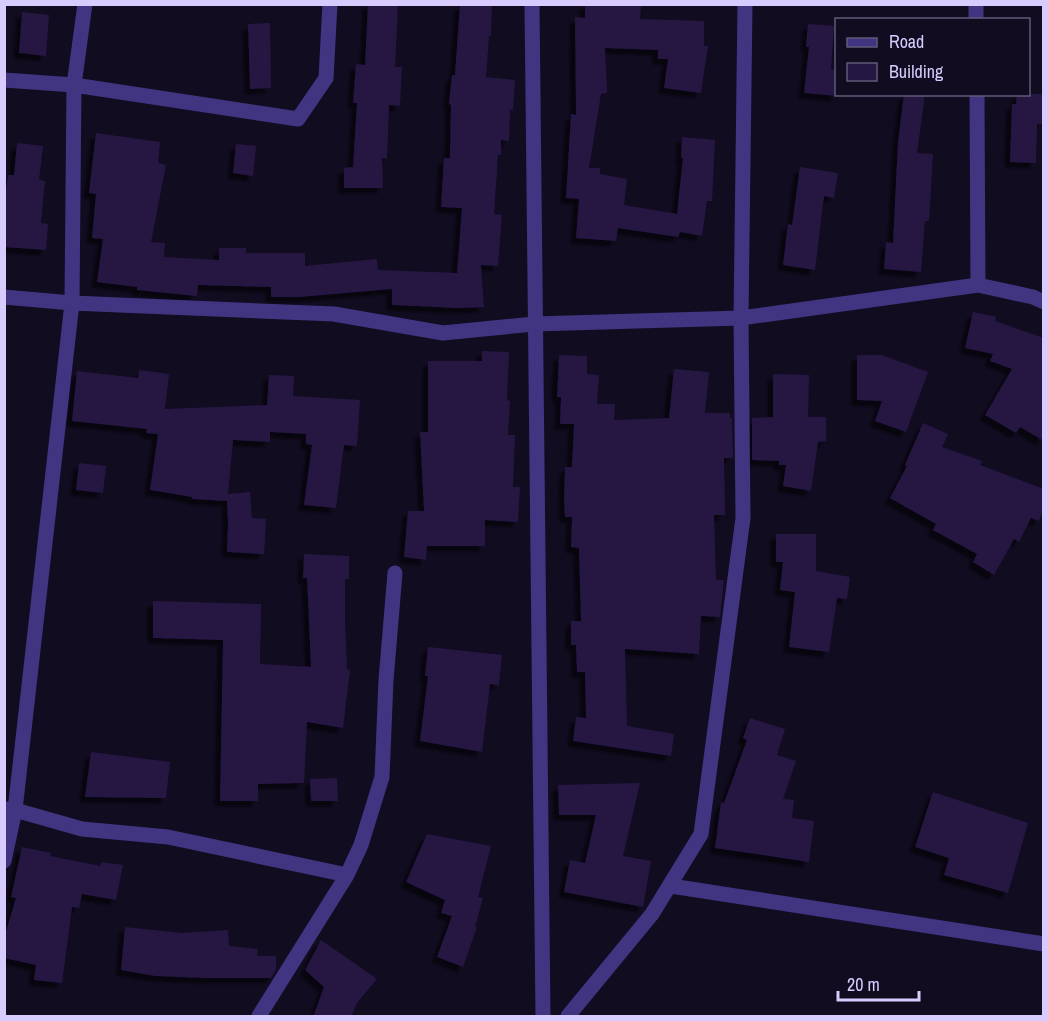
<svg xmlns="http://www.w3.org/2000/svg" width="1048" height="1021" viewBox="0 0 1048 1021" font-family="'Archivo Narrow',sans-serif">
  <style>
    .building { fill: #251743; filter: url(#shadow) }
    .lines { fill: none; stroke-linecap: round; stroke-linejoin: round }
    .minor { stroke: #413582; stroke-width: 15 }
  </style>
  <defs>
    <filter id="shadow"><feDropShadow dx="-5.5" dy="5.5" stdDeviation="1.5" flood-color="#0009"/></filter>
  </defs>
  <rect width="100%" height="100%" fill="#120c21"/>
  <!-- building -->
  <path class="building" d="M 368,4 L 398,4 L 395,67 L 402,67 L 400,106 L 389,105 L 387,158 L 382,158 L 383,188 L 344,188 L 344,168 L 353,167 L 357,103 L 353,103 L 356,64 L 365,65 Z
    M 460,4 L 492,4 L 491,36 L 489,36 L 486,77 L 515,80 L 513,110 L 510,110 L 509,141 L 501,140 L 501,155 L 498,155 L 494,214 L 502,215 L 498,266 L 481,265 L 484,307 L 459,308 L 392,305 L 392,289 L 299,297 L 271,297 L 271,287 L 198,285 L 197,296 L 137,290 L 137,287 L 97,282 L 103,239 L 92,238 L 96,194 L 89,193 L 96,133 L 160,142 L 158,163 L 166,165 L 151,242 L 165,243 L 164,257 L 219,260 L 219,248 L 246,248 L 246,253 L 305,253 L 305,266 L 377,259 L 378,270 L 457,273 L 462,208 L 441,207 L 444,158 L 450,158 L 451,105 L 449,104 L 452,75 L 455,75 Z
    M 585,4 L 641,4 L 640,19 L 704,21 L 704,46 L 708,46 L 701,93 L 664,88 L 668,59 L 658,59 L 658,50 L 605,48 L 607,93 L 601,94 L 589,168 L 600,168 L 600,174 L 627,179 L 624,205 L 677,214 L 683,158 L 681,158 L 682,137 L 715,140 L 712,201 L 707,201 L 702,236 L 680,232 L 678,237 L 618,228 L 616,241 L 576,238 L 579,199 L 566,198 L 571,114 L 576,115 L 575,17 L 585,18 Z
    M 22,12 L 49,15 L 46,56 L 19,53 Z
    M 270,23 L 271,88 L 250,89 L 248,24 Z
    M 808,24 L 834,26 L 831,69 L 837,70 L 837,96 L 804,93 L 809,47 L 806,47 Z
    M 904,94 L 925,94 L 917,153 L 933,154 L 929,221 L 925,221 L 921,272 L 884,269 L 886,242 L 893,243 L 898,142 Z
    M 1017,94 L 1043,94 L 1042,124 L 1037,124 L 1036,163 L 1010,162 L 1012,104 L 1016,104 Z
    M 17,143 L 43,146 L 39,180 L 45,181 L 41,223 L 48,224 L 46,250 L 4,247 L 4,204 L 8,175 L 14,175 Z
    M 236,144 L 256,146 L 253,176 L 233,173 Z
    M 800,167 L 838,173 L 834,198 L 824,196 L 815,270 L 783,265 L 788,224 L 792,225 Z
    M 973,312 L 996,317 L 995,321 L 1044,338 L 1044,441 L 1020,427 L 1016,433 L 985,415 L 1012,369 L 990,361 L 993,354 L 965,348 Z
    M 482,351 L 509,352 L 507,400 L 510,401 L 508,435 L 515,435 L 513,487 L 520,487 L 518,522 L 485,520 L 485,546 L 427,546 L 426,560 L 404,557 L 408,511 L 424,511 L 420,432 L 428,432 L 428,361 L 482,361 Z
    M 559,355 L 587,356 L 587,374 L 599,375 L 597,404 L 615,404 L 614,420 L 669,418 L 674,369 L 709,372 L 705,413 L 730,413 L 730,418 L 732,418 L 733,458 L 724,458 L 725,515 L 714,515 L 716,580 L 724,580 L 720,617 L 701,616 L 699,654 L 625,649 L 627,726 L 674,734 L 671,756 L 573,741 L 576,717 L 586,718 L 585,672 L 577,672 L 576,645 L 571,645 L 571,621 L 581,621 L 579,548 L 571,547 L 572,517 L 565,517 L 564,501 L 565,467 L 572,467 L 574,424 L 560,424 L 561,397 L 557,397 Z
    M 857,355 L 882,355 L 928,372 L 906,432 L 875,421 L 882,401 L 857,400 Z
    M 139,370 L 169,374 L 165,409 L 267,405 L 269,375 L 294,376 L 293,396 L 360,400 L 357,446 L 344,445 L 336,508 L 304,505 L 312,445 L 306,444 L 306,434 L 270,432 L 270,442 L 233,440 L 228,494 L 250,492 L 252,518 L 266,519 L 264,554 L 227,552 L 228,523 L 227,501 L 192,499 L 192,497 L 150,490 L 158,434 L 146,433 L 147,429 L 72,421 L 77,371 L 138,378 Z
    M 773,374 L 809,375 L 808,417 L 826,417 L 826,441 L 818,442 L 811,491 L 783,486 L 786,465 L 779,465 L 779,461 L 752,460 L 752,418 L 773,417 Z
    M 923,423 L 948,434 L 942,447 L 982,461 L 980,465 L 1044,489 L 1044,507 L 1039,521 L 1031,518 L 1019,542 L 1014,539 L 994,575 L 973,562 L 977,554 L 933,530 L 936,524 L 890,498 L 907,466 L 905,465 Z
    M 79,463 L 106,466 L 103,493 L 76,490 Z
    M 776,534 L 816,534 L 816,571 L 850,577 L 847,599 L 837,598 L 829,652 L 789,647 L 795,592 L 780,590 L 783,562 L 776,562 Z
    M 304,554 L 349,556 L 349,579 L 345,579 L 345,618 L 347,669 L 350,670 L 343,728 L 307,722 L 304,783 L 258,784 L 258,801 L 220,801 L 223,640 L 153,638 L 153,601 L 261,604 L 260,664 L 311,667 L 307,578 L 303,578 Z
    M 428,647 L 502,655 L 499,685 L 490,684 L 482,752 L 420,741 L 428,676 L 425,676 Z
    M 750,718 L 785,729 L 777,755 L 796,761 L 783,799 L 794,800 L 792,818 L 814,821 L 809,862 L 715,848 L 721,802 L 724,803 L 747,740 L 743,738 Z
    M 91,752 L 170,762 L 166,798 L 85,797 Z
    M 337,778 L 338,801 L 311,801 L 310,779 Z
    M 640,783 L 623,856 L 651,861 L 643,907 L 564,892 L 570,860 L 585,863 L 596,815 L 559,815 L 558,785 Z
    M 933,792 L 1028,823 L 1008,893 L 944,875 L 949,858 L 915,847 Z
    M 427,834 L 491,846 L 478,897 L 483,898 L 475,927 L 477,927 L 463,967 L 437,957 L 452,916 L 441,913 L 445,900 L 406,882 Z
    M 22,847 L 51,853 L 50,856 L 100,866 L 101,862 L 123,865 L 116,900 L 82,894 L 79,908 L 72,907 L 62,983 L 34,980 L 36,965 L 4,958 L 4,938 L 16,898 L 11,897 Z
    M 125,927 L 182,933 L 228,930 L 229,946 L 258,949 L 257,956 L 276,956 L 276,970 L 271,978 L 206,978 L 155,976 L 121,970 Z
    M 321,940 L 377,979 L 357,1003 L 351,1017 L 313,1017 L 324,987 L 305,970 Z"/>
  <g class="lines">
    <!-- minor -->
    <path class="minor" d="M 532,4 L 543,1016
      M 976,20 L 976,4
      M 4,80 L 74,85 L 298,119 L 326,78 L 330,4
      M 977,94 L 978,285
      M 4,297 L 72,303 L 334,314 L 443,333 L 534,324 L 741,318 L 978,285 L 1033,297 L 1044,302
      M 4,809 L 15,810 L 82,829 L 168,837 L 347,875
      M 4,861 L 15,810 L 72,303 L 74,85 L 85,4
      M 671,886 L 1044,944
      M 259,1016 L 347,875 L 361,845 L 382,777 L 386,680 L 395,573
      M 568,1016 L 652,914 L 701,834 L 743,518 L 741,318 L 745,4"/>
  </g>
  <!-- border -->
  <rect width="1048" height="1021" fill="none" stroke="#d8ccff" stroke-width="12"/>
  <!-- legend -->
  <rect x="835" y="18" width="195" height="78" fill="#120c21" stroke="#61597a" stroke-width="1.5"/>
  <rect x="847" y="38" width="30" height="9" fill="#413582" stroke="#61597a" stroke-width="1.5"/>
  <text x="889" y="48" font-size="18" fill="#d8ccff">Road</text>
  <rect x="847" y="63" width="30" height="18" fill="#251743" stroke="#61597a" stroke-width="1.5"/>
  <text x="889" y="78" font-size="18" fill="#d8ccff">Building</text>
  <!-- scale -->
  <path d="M838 991v9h81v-9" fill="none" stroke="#d8ccff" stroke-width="3"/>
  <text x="847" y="991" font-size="18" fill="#d8ccff" stroke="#120c21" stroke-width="4.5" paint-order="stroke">20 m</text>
</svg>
